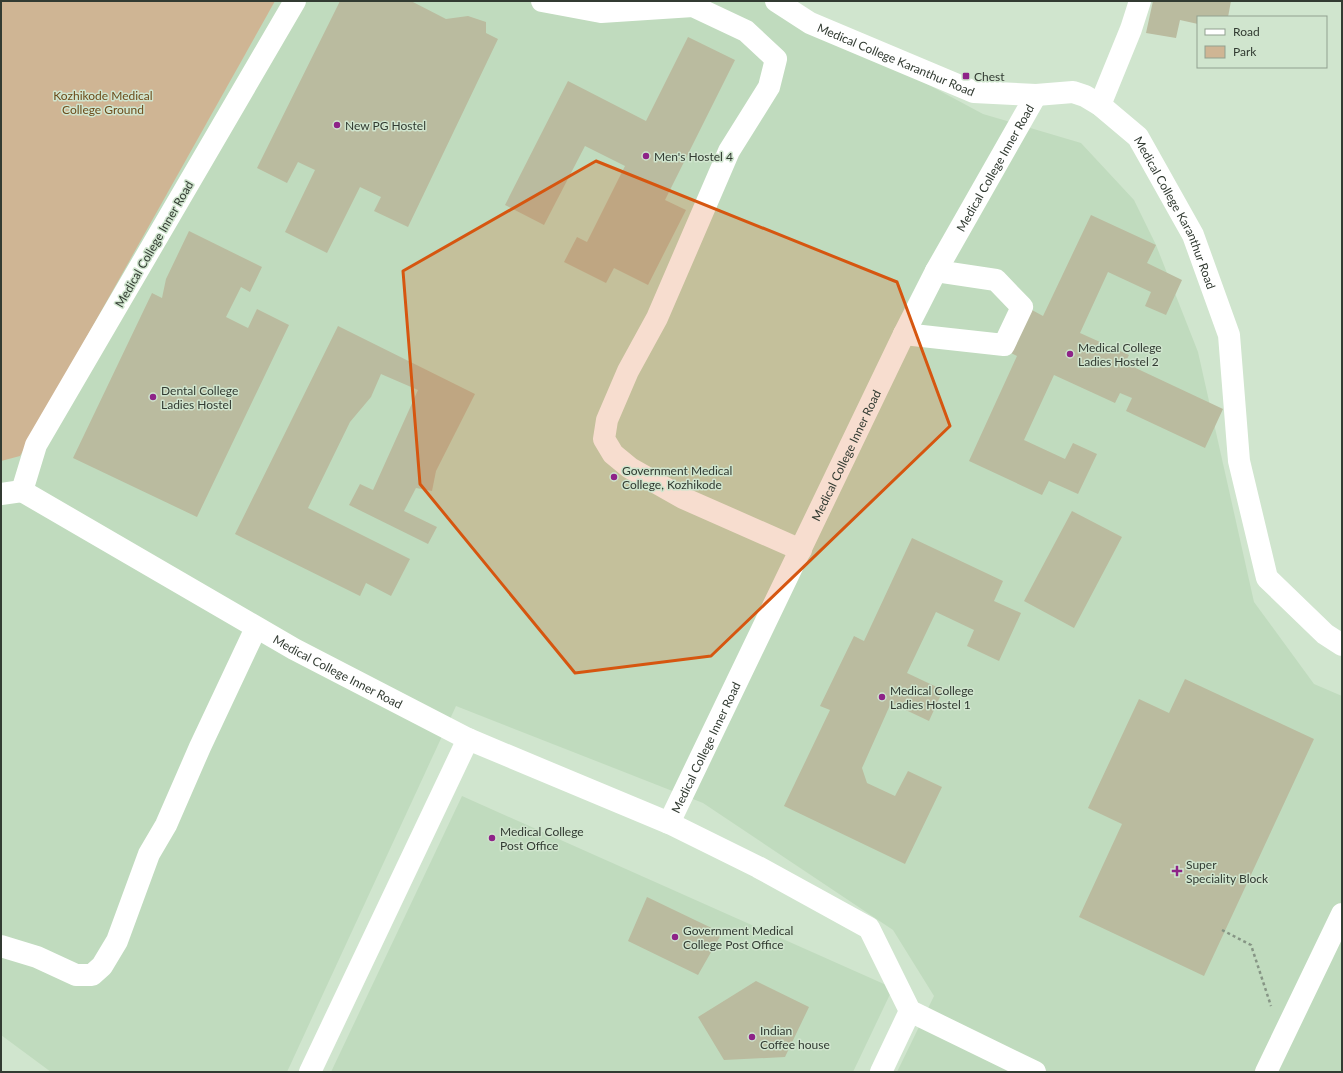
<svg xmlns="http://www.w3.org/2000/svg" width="1343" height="1073" viewBox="0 0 1343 1073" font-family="Lato,sans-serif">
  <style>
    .built { fill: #c0dbbe }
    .green { fill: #cfb594 }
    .building { fill: #babb9f }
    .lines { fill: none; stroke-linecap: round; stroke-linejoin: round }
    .path { stroke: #869585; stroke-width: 2.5; stroke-dasharray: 3 3; stroke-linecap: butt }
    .minor { stroke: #fff; stroke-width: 22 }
    .major { stroke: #fff; stroke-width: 22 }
    .marked { fill: #d65610; fill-opacity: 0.2; stroke: #d65610; stroke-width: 3; stroke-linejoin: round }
    .poi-dot { fill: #8e2388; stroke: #d0e5ce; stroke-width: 1.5 }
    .labels { text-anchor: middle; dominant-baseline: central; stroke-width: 3; stroke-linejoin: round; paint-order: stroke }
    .street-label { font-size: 12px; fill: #323b32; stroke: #d0e5ce }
    .poi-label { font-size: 12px; fill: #323b32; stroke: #d0e5ce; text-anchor: start }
    .park-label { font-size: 12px; fill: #6c4c1b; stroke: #d0e5ce }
  </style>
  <rect width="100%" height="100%" fill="#d0e5ce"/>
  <!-- built -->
  <path class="built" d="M 1,1 L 772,1 L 983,114 L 1081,143 L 1134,200 L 1156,245 L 1198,352 L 1254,602 L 1314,684 L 1342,696 L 1342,1072 L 897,1072 L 934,996 L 893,930 L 703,803 L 456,706 L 287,1072 L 51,1072 L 1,1035 Z
    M 462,796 L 893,988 L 853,1072 L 331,1072 Z"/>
  <!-- green -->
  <path class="green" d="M 1,1 L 275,1 L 20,456 L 1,461 Z"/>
  <!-- building -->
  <path class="building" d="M 340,1 L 411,1 L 446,19 L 468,16 L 486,22 L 486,33 L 498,39 L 408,227 L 374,211 L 381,197 L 360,187 L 327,253 L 285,232 L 315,170 L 298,162 L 287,183 L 257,168 Z
    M 1153,1 L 1231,1 L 1228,17 L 1198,17 L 1198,24 L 1180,20 L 1176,38 L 1146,33 Z
    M 688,37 L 735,60 L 665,200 L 686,210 L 648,285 L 614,268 L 606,283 L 564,262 L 577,237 L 587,242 L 625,166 L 585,146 L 544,225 L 505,205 L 568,81 L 646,121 Z
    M 1091,215 L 1156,245 L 1147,263 L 1182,280 L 1166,315 L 1145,306 L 1151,292 L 1108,272 L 1080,333 L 1129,355 L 1125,363 L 1223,409 L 1205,448 L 1126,411 L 1132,398 L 1120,393 L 1115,403 L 1054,375 L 1024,440 L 1065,459 L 1073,443 L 1097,454 L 1078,494 L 1049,481 L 1042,495 L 969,461 L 1017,356 L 1011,353 L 1032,310 L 1043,316 Z
    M 189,231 L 262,267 L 250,292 L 241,287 L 226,317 L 248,328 L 257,309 L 289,325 L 197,517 L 73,458 L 152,293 L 162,298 L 166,279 Z
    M 338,326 L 475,394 L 436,471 L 432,491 L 416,488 L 404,511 L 437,527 L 428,544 L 349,505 L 360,484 L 373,490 L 418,390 L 381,374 L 371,397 L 350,422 L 308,508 L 410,559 L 391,596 L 366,583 L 360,596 L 235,534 Z
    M 1072,511 L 1122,537 L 1074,628 L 1024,601 Z
    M 912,538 L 1003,581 L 994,601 L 1021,613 L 999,661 L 967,646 L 974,630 L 936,612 L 907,673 L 943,690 L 929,721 L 891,703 L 862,768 L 867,783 L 895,796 L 908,771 L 942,787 L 905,864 L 784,806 L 830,710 L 820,706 L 854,636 L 864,641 Z
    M 1185,679 L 1314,739 L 1204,976 L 1079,917 L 1122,824 L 1088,808 L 1139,699 L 1169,713 Z
    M 647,897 L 722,933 L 698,975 L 628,941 Z
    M 756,981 L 809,1007 L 785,1057 L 724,1060 L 698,1017 Z"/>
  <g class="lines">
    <!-- path -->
    <path class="path" d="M 1222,930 L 1251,945 L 1271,1006"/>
    <!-- minor -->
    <g class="minor">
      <path id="s1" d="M 295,1 L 36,445 L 22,491 L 294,649 L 468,739 L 669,823 L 758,867 L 869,928 L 910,1011 L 1035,1072"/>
      <path d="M 542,1 L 601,12 L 693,6 L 746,31 L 776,59 L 769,87 L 729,151 L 657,318 L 628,371 L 607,420 L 604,439 L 613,454 L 630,468 L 683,498 L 801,550"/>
      <path d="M 1100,105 L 1131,29 L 1140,1"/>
      <path d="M 904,334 L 1004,345 L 1022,307 L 996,280 L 936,271"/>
      <path d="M 1,494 L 22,491"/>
      <path id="s2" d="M 669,823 L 904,334 L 936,271 L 1036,95"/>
      <path d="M 1,946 L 37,957 L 76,975 L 92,975 L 102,966 L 117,941 L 149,854 L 166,825 L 200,747 L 256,628"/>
      <path d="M 310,1072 L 468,739"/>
      <path d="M 881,1072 L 910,1011"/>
      <path d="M 1266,1072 L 1342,914"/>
    </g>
    <!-- major -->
    <path class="major" id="s3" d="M 776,1 L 810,23 L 974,92 L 1036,95 L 1073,92 L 1085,96 L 1100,105 L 1138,137 L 1193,235 L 1229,335 L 1239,461 L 1267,578 L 1325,634 L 1342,645"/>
  </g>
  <!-- marked area -->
  <path class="marked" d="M 596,161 L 897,282 L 950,426 L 711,656 L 575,673 L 420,484 L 403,271 Z"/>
  <!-- markers -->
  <g class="poi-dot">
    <rect x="962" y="72" width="8" height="8" rx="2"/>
    <circle cx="337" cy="125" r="4"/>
    <circle cx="646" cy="156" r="4"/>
    <circle cx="1070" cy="354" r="4"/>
    <circle cx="153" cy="397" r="4"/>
    <circle cx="614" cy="477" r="4"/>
    <circle cx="882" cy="697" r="4"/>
    <circle cx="492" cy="838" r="4"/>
    <path d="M1175 865h4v4h4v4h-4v4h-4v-4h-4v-4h4z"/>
    <circle cx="675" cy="937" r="4"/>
    <circle cx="752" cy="1037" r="4"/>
  </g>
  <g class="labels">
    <!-- street labels -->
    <g class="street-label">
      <text stroke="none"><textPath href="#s3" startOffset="134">Medical College Karanthur Road</textPath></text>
      <text stroke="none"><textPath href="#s2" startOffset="732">Medical College Inner Road</textPath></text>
      <text stroke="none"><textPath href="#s3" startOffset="482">Medical College Karanthur Road</textPath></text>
      <text transform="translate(154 244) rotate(-60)">Medical College Inner Road</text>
      <text stroke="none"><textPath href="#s2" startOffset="408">Medical College Inner Road</textPath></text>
      <text stroke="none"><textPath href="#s1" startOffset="926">Medical College Inner Road</textPath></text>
      <text stroke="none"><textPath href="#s2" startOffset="84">Medical College Inner Road</textPath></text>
    </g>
    <!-- poi labels -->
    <g class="poi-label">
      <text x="974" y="76">Chest</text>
      <text x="345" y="125">New PG Hostel</text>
      <text x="654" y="156">Men's Hostel 4</text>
      <text x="1078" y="347">Medical College<tspan x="1078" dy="14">Ladies Hostel 2</tspan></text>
      <text x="161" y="390">Dental College<tspan x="161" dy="14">Ladies Hostel</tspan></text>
      <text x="622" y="470">Government Medical<tspan x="622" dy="14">College, Kozhikode</tspan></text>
      <text x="890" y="690">Medical College<tspan x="890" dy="14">Ladies Hostel 1</tspan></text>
      <text x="500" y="831">Medical College<tspan x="500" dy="14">Post Office</tspan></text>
      <text x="1186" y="864">Super<tspan x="1186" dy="14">Speciality Block</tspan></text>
      <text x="683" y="930">Government Medical<tspan x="683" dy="14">College Post Office</tspan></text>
      <text x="760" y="1030">Indian<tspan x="760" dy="14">Coffee house</tspan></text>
    </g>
    <!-- park labels -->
    <g class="park-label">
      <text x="103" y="95">Kozhikode Medical<tspan x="103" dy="14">College Ground</tspan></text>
    </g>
  </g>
  <!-- border -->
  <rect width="1343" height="1073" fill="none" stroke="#323b32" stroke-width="4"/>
  <!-- legend -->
  <rect x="1197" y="16" width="130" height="52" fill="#d0e5ce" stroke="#91a190"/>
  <rect x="1205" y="29" width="20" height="6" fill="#ffffff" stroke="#91a190"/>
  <text x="1233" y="36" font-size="12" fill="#323b32">Road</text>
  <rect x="1205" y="46" width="20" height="12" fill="#cfb594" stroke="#91a190"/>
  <text x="1233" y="56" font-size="12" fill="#323b32">Park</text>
</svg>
